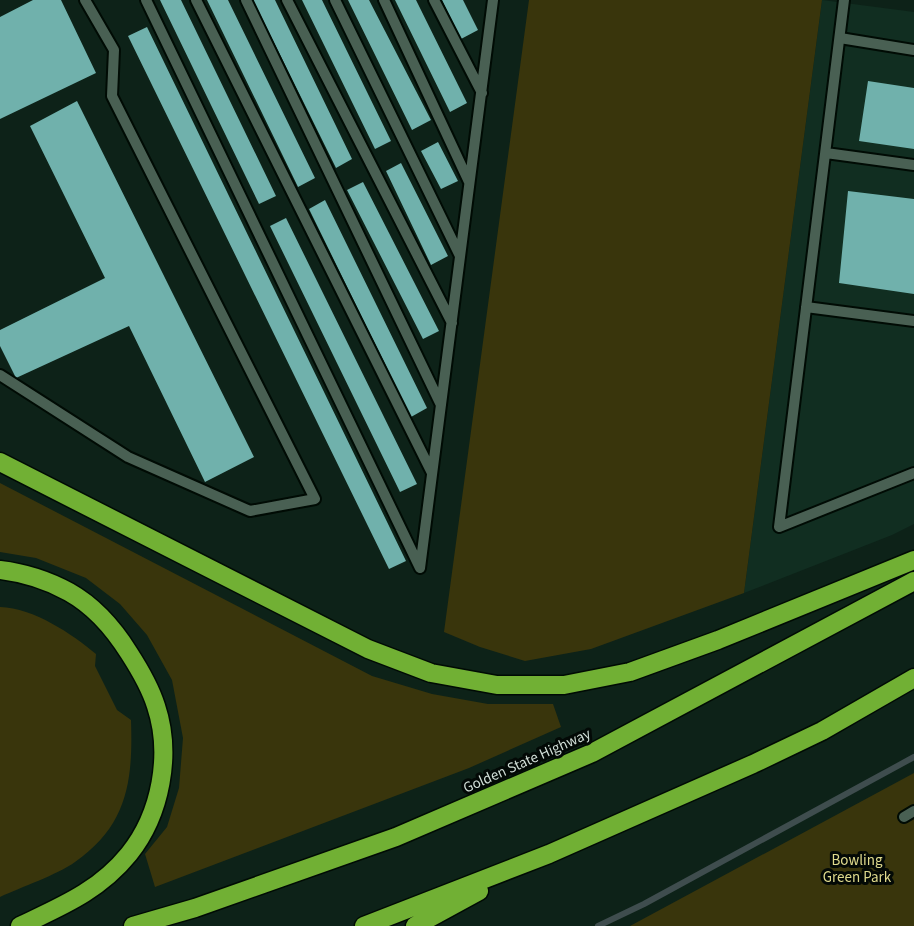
<svg xmlns="http://www.w3.org/2000/svg" width="914" height="926" viewBox="0 0 914 926" font-family="'Source Sans 3',sans-serif">
  <style>
    .built { fill: #112e21 }
    .green { fill: #39350c }
    .lines { fill: none; stroke-linecap: round; stroke-linejoin: round }
    .stream { stroke: #3f4d4e; stroke-width: 6 }
    .building { fill: #70b1ac }
    .lane-casing { stroke: #000b04; stroke-width: 14 }
    .highway-casing { stroke: #000b04; stroke-width: 21 }
    .lane { stroke: #496053; stroke-width: 10 }
    .highway { stroke: #71b034; stroke-width: 18 }
    .labels { text-anchor: middle; dominant-baseline: central; stroke-width: 6; stroke-linejoin: round; paint-order: stroke }
    .street-label { font-size: 15px; fill: #d1ded7; stroke: #030906 }
    .park-label { font-size: 15px; fill: #dfda8d; stroke: #030906 }
  </style>
  <rect width="100%" height="100%" fill="#0d2218"/>
  <!-- built -->
  <path class="built" d="M 822,0 L 914,12 L 914,524 L 892,535 L 744,593 Z"/>
  <!-- green -->
  <path class="green" d="M 529,0 L 822,0 L 744,593 L 591,649 L 525,661 L 480,647 L 444,632 Z
    M 0,483 L 372,676 L 432,694 L 488,704 L 553,704 L 561,727 L 469,768 L 155,887 L 145,854 L 167,827 L 179,788 L 183,738 L 172,680 L 147,635 L 120,604 L 86,578 L 36,558 L 0,552 Z
    M 0,607 C 34,608 72,634 96,654 L 95,666 L 117,710 L 131,720 C 133,780 128,825 75,862 C 57,875 21,887 0,897 Z
    M 914,773 L 914,926 L 630,926 Z"/>
  <g class="lines">
    <!-- stream -->
    <path class="stream" d="M 598,926 L 644,904 L 914,757"/>
  </g>
  <!-- building -->
  <path class="building" d="M 33,0 L 61,0 L 96,73 L 0,119 L 0,17 Z
    M 160,0 L 181,0 L 276,196 L 259,204 Z
    M 207,0 L 228,0 L 315,178 L 298,187 Z
    M 253,0 L 275,0 L 352,159 L 336,168 Z
    M 302,0 L 322,0 L 391,141 L 375,149 Z
    M 348,0 L 369,0 L 431,120 L 412,130 Z
    M 395,0 L 416,0 L 467,103 L 450,112 Z
    M 442,0 L 463,0 L 478,30 L 461,39 Z
    M 147,27 L 406,561 L 389,569 L 128,36 Z
    M 868,81 L 914,88 L 914,149 L 859,141 Z
    M 77,101 L 254,457 L 205,482 L 129,326 L 16,378 L 0,346 L 0,330 L 105,278 L 30,126 Z
    M 438,142 L 458,181 L 441,189 L 421,151 Z
    M 401,163 L 448,256 L 431,265 L 386,171 Z
    M 363,182 L 439,331 L 423,339 L 347,190 Z
    M 848,191 L 914,199 L 914,294 L 839,283 Z
    M 325,200 L 427,408 L 411,417 L 309,209 Z
    M 286,218 L 417,484 L 400,492 L 270,226 Z"/>
  <g class="lines">
    <defs>
      <path id="lane" d="M 146,0 L 420,568
        M 196,0 L 432,473
        M 246,0 L 441,405
        M 287,0 L 452,323
        M 335,0 L 460,256
        M 384,0 L 469,182
        M 434,0 L 482,93
        M 844,0 L 779,527 L 914,473
        M 840,38 L 914,50
        M 826,153 L 914,165
        M 806,307 L 914,321
        M 0,375 L 128,457 L 250,511 L 315,499 L 112,96 L 114,50 L 85,0
        M 420,568 L 493,0
        M 904,817 L 914,811"/>
      <path id="highway" d="M 0,462 L 368,649 L 431,673 L 497,685 L 564,685 L 630,672 L 718,640 L 914,560
        M 0,570 C 25,573 47,580 69,592 C 94,606 114,629 129,653 C 140,670 150,687 156,706 C 172,754 161,814 129,854 C 99,891 62,906 20,926
        M 133,926 L 195,908 L 396,837 L 592,753 L 914,581
        M 364,926 L 549,854 L 753,764 L 822,731 L 914,678
        M 415,926 L 479,891"/>
    </defs>
    <!-- lane casing -->
    <use href="#lane" class="lane-casing"/>
    <!-- highway casing -->
    <use href="#highway" class="highway-casing"/>
    <!-- lane -->
    <use href="#lane" class="lane"/>
    <!-- highway -->
    <use href="#highway" class="highway"/>
  </g>
  <g class="labels">
    <!-- street labels -->
    <g class="street-label">
      <text transform="translate(527 761) rotate(-24)">Golden State Highway</text>
    </g>
    <!-- park labels -->
    <g class="park-label">
      <text x="857" y="860">Bowling<tspan x="857" dy="17">Green Park</tspan></text>
    </g>
  </g>
</svg>
